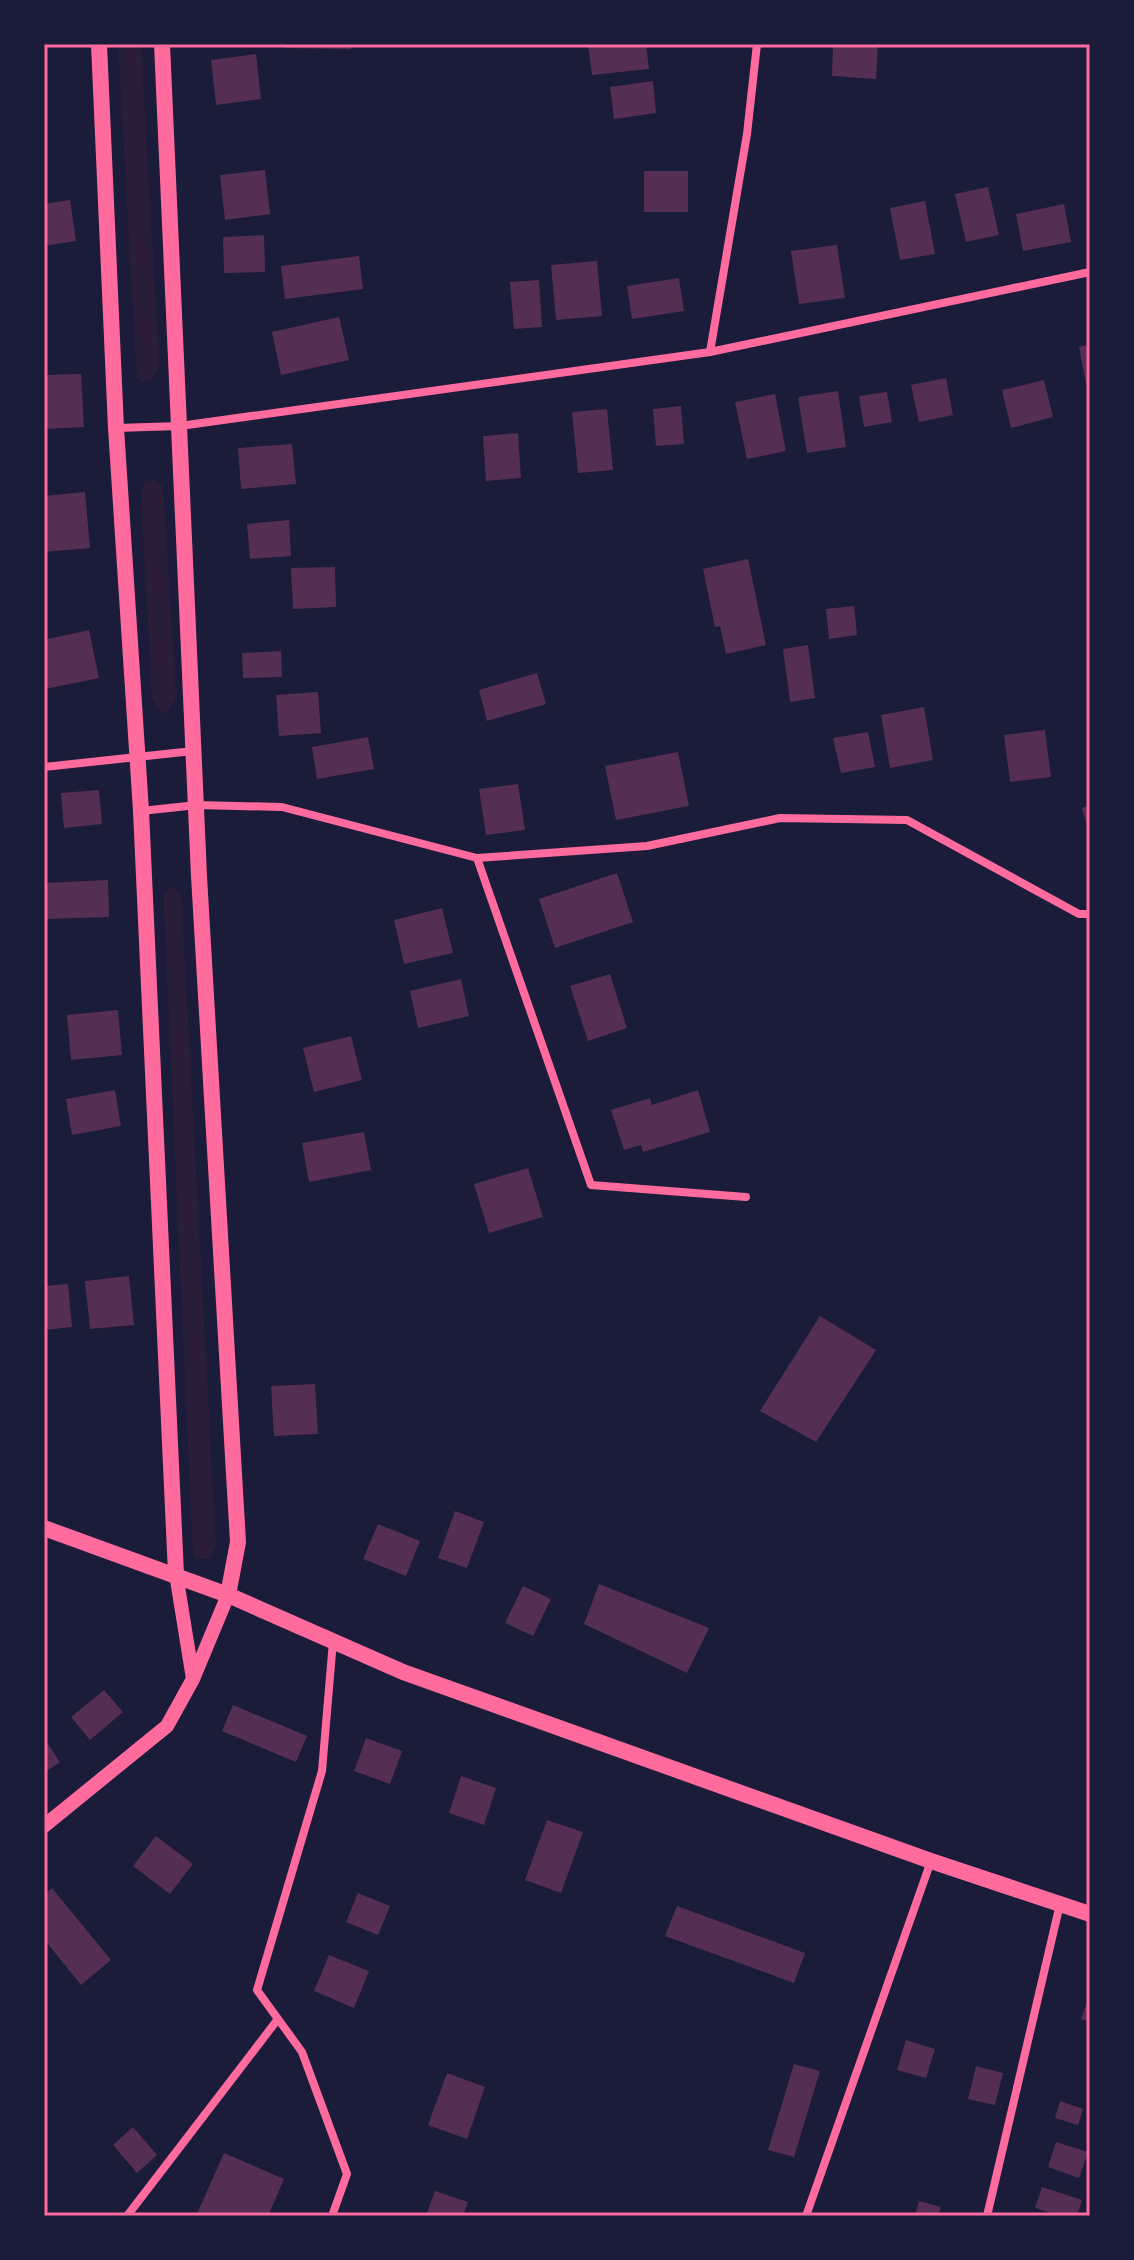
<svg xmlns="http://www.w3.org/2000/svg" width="1134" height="2260" viewBox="0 0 1134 2260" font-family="'Crimson Pro',serif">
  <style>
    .green { fill: #2a1e3b }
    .building { fill: #542f53 }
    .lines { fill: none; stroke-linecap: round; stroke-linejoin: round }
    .minor { stroke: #ff6b9d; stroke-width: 8 }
    .tertiary { stroke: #ff6b9d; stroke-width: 14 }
    .secondary { stroke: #ff6b9d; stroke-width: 16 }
    .neatline { fill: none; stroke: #ff6b9d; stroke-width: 3 }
  </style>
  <rect width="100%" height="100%" fill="#1b1b3a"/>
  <!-- green -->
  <path class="green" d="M 118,44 L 141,44 L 159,361 L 158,371 L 151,380 L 142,382 L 137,377 L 136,365 Z
    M 154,480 L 162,485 L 164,497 L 176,696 L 167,714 L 159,711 L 152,699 L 141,493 L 145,481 Z
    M 173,886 L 181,893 L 182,906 L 216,1545 L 210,1559 L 195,1559 L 192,1538 L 164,910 L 164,893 Z"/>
  <!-- building -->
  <path class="building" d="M 286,44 L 351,44 L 351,49 L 286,48 Z
    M 588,44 L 646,44 L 649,69 L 592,75 Z
    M 833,44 L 878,44 L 876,79 L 832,76 Z
    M 256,54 L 261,99 L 216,105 L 211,60 Z
    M 653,81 L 656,113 L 614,119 L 610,87 Z
    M 265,170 L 270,214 L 225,220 L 220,175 Z
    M 644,171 L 688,171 L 688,212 L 644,212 Z
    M 988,187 L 999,235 L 966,242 L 955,194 Z
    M 70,200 L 76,241 L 44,246 L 44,204 Z
    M 925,201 L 935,254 L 900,260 L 890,208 Z
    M 1064,204 L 1071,242 L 1023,251 L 1016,214 Z
    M 264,235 L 265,272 L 224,273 L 223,237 Z
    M 837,245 L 845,298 L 799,304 L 791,251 Z
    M 359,256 L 363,289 L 285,299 L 281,266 Z
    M 597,261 L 602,316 L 556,320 L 551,265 Z
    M 679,278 L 684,311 L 632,319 L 627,286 Z
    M 539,280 L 542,327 L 514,329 L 510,282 Z
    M 339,317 L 349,360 L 281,375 L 272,332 Z
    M 1090,344 L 1090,388 L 1087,389 L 1079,347 Z
    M 81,374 L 84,427 L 44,429 L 44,375 Z
    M 946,378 L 953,415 L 919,422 L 911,385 Z
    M 1044,380 L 1053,417 L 1011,428 L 1002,390 Z
    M 838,391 L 846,447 L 807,453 L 798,397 Z
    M 887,392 L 892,422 L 864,427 L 859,396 Z
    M 775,394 L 786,451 L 747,459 L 735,402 Z
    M 681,406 L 684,444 L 656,446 L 653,409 Z
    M 607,409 L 613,470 L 578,473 L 572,412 Z
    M 518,433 L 521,478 L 486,481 L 483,436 Z
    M 292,444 L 296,484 L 241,489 L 238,448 Z
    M 85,492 L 90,548 L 44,552 L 44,496 Z
    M 289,520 L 291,556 L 250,559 L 247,524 Z
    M 748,559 L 766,645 L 726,654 L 720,626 L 715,627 L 703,569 Z
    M 335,567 L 336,607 L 293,609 L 291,568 Z
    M 854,606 L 857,635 L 829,639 L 826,609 Z
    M 89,630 L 99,678 L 45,689 L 44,640 Z
    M 808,645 L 815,698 L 790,702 L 783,649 Z
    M 281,651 L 282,677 L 243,678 L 242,653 Z
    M 537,673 L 546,704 L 487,721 L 479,690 Z
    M 318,692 L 321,733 L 279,736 L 276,695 Z
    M 924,707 L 933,760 L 890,768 L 881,715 Z
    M 1045,730 L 1051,777 L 1010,782 L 1004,735 Z
    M 868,732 L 875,767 L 841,773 L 833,738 Z
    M 368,737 L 374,769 L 317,779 L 312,747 Z
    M 678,752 L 689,806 L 616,820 L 605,766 Z
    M 518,784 L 525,830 L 486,835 L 479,789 Z
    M 99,790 L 102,824 L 64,828 L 61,793 Z
    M 1090,805 L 1090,832 L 1089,833 L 1082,808 Z
    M 617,873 L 633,922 L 555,948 L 539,899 Z
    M 108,880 L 109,917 L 44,919 L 44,883 Z
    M 442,908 L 453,953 L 404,964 L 394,920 Z
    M 610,974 L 627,1028 L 588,1041 L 570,986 Z
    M 461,979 L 469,1016 L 418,1028 L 410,991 Z
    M 118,1010 L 122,1055 L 71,1060 L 67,1015 Z
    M 351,1036 L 362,1080 L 314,1092 L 303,1048 Z
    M 115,1090 L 121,1126 L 72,1135 L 66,1099 Z
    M 698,1090 L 710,1132 L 643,1152 L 641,1145 L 624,1150 L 611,1110 L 650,1098 L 652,1105 Z
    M 364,1132 L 371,1170 L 309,1182 L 302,1143 Z
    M 528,1168 L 543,1217 L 489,1233 L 474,1184 Z
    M 129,1276 L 134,1325 L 90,1329 L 85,1281 Z
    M 68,1284 L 72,1327 L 44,1330 L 44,1286 Z
    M 820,1316 L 876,1350 L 816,1442 L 760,1411 Z
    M 315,1384 L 318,1434 L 274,1436 L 271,1386 Z
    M 455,1511 L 484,1522 L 467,1568 L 438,1558 Z
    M 378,1524 L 420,1541 L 406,1576 L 363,1559 Z
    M 599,1584 L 709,1628 L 687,1673 L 584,1624 Z
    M 523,1586 L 551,1599 L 533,1636 L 505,1623 Z
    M 104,1690 L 123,1712 L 90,1740 L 71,1717 Z
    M 233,1705 L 307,1736 L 296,1762 L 222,1731 Z
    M 44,1738 L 60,1762 L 44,1773 Z
    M 366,1738 L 402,1751 L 390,1784 L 354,1771 Z
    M 461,1776 L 496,1788 L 484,1825 L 449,1813 Z
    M 547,1820 L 583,1832 L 561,1893 L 525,1880 Z
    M 156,1836 L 193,1864 L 170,1894 L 133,1866 Z
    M 52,1888 L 111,1960 L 81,1985 L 44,1939 L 44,1895 Z
    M 358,1893 L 390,1906 L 378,1935 L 346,1922 Z
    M 677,1906 L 805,1953 L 794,1983 L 665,1936 Z
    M 329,1955 L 369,1971 L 354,2008 L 314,1991 Z
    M 1090,1994 L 1090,2022 L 1081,2019 Z
    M 906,2040 L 935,2049 L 926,2078 L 897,2070 Z
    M 794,2064 L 820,2071 L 794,2157 L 768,2150 Z
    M 976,2066 L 1003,2073 L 995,2105 L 968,2099 Z
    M 447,2073 L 485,2087 L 467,2139 L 428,2125 Z
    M 1060,2101 L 1083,2109 L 1078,2125 L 1055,2118 Z
    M 133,2127 L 157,2155 L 137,2173 L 113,2145 Z
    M 1056,2142 L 1088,2152 L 1079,2178 L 1048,2167 Z
    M 224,2153 L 284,2179 L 268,2216 L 196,2216 Z
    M 1042,2187 L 1082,2200 L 1077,2216 L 1060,2216 L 1035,2208 Z
    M 435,2191 L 468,2202 L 463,2216 L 426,2216 Z
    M 919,2201 L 941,2207 L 938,2216 L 915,2216 Z"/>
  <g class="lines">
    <!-- minor -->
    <path class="minor" d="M 710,352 L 747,134 L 757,44
      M 116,428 L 180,426 L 710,352 L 1090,272
      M 44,767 L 193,751
      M 141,811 L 197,805 L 282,807 L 477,858 L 647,846 L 780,818 L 907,820 L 1079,914 L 1090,914
      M 477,858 L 591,1185 L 746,1197
      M 127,2216 L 278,2019
      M 332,2216 L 347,2174 L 302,2052 L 257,1990 L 322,1771 L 333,1641
      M 806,2216 L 931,1861
      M 987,2216 L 1060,1904"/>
    <!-- tertiary -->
    <path class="tertiary" d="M 176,1574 L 193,1679 L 228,1595
      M 44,1826 L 167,1726 L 193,1679"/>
    <!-- secondary -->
    <path class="secondary" d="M 99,44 L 116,428 L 141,811 L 176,1574
      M 162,44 L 199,876 L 238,1542 L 228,1595
      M 44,1528 L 228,1595 L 403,1672 L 931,1861 L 1090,1914"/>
  </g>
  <!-- border -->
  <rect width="1134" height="2260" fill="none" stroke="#1b1b3a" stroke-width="92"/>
  <rect x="46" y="46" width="1042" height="2168" class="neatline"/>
</svg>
